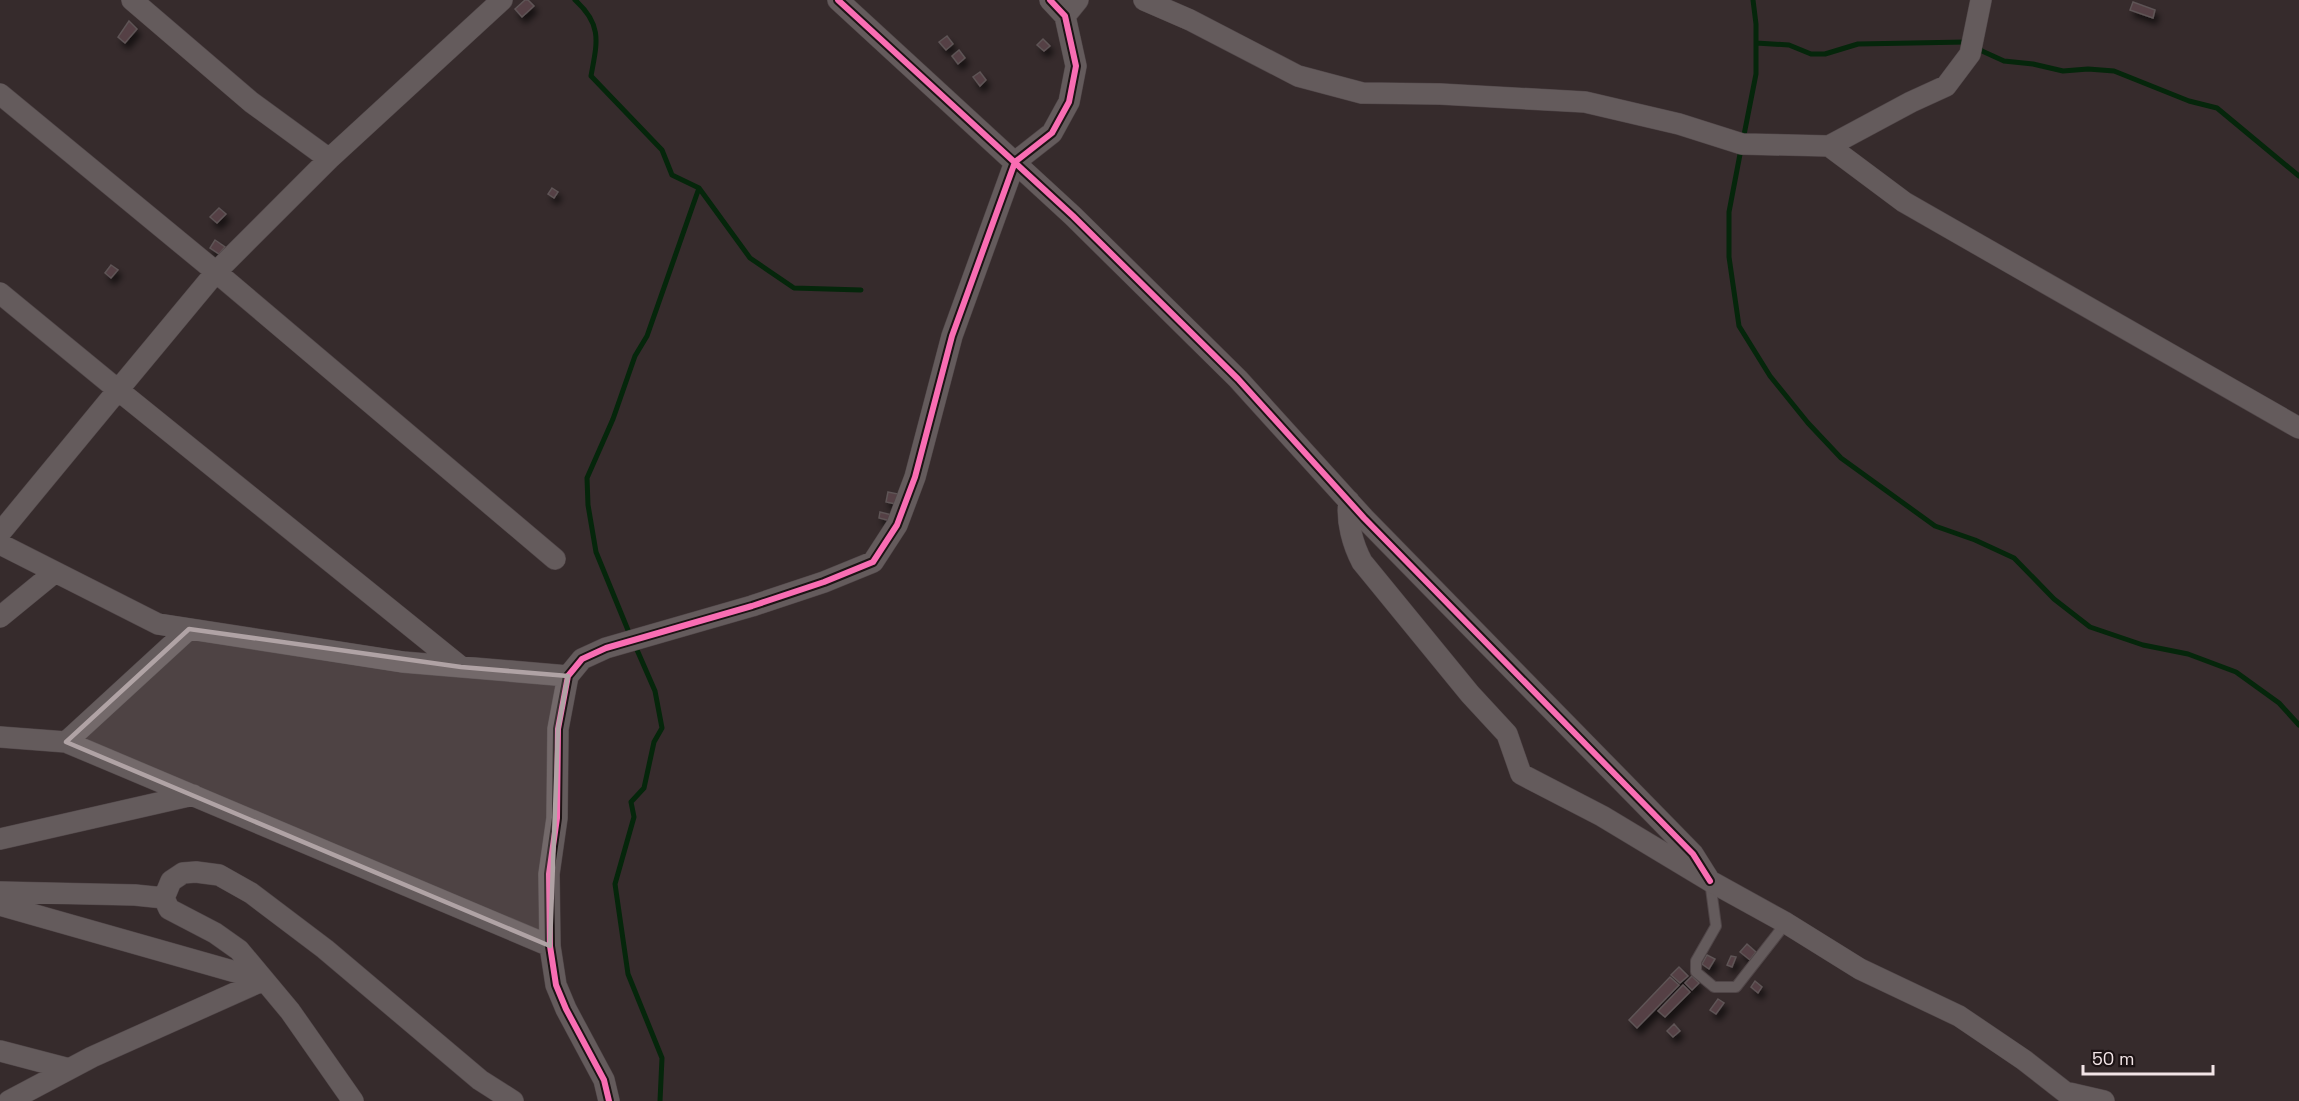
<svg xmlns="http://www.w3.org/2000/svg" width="2299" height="1101" viewBox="0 0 2299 1101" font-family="'Space Grotesk',sans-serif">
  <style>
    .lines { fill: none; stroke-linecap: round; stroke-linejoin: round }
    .stream { stroke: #05260b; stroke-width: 5 }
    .building { fill: #554144; stroke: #5e5456; stroke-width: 1.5; filter: url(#shadow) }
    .lane-casing { stroke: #504648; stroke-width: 12 }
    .street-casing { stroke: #504648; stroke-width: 22 }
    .lane { stroke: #645b5c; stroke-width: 10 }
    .street { stroke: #645b5c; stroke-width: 21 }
    .cycleway-casing { stroke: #1c1314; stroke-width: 10 }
    .cycleway { stroke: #f96db3; stroke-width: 6 }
    .marked { fill: #b0a3a5; fill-opacity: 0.2; stroke: #b0a3a5; stroke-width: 4.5; stroke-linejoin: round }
  </style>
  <defs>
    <filter id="shadow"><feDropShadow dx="3.5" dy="6" stdDeviation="3" flood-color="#0009"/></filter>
  </defs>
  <rect width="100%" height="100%" fill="#362b2c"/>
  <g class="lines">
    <!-- stream -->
    <path class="stream" d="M 575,0 C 603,25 597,43 591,76 L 662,150 L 672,175 L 699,188 L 750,258 L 794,288 L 861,290
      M 1756,43 L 1789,45 L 1811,54 L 1825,54 L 1858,44 L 1966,42
      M 1977,46 L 1982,51 L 2004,61 L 2033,64 L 2063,71 L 2088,69 L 2114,71 L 2189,101 L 2217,108 L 2299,176
      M 1743,140 L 1756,74 L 1756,24 L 1753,0
      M 1741,149 L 1729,212 L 1729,257 L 1739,326 L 1770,376 L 1808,423 L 1841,458 L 1935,526 L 1975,540 L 2014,558 L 2054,599 L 2090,627 L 2143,645 L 2188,654 L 2236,672 L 2279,703 L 2299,725
      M 630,635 L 596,552 L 588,505 L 587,478 L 613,419 L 635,356 L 647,336 L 699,188
      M 634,643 L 655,691 L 662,728 L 654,742 L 644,788 L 631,802 L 634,817 L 615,884 L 628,974 L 662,1058 L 660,1101"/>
  </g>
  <!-- building -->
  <path class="building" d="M 525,0 L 528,0 L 534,6 L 522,17 L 515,9 Z
    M 2133,2 L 2155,10 L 2153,18 L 2130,10 Z
    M 129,21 L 137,29 L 125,43 L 118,37 Z
    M 947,36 L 953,44 L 946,50 L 939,42 Z
    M 1043,39 L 1050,46 L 1044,51 L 1037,45 Z
    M 959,50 L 965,58 L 958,64 L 952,56 Z
    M 980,72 L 986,80 L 980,86 L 973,77 Z
    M 552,188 L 558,192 L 554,198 L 548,194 Z
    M 219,208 L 226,214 L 217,223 L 210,217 Z
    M 215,240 L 225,247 L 219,254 L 210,248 Z
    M 111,265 L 118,270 L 111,278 L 105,273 Z
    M 888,492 L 898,494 L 896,504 L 886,502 Z
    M 880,512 L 892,515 L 891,521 L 879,518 Z
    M 1747,944 L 1756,952 L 1750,960 L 1740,952 Z
    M 1707,955 L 1715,959 L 1709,969 L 1702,964 Z
    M 1731,956 L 1736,957 L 1732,967 L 1727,965 Z
    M 1679,967 L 1688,976 L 1680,983 L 1671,975 Z
    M 1692,976 L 1699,983 L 1692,990 L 1685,983 Z
    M 1670,977 L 1679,985 L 1637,1028 L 1629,1020 Z
    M 1755,981 L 1762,987 L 1758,993 L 1751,987 Z
    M 1683,985 L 1690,992 L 1665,1017 L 1658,1011 Z
    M 1718,999 L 1724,1003 L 1716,1014 L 1710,1010 Z
    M 1674,1024 L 1680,1031 L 1673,1037 L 1667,1031 Z"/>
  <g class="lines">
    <defs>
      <path id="lane" d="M 1710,881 L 1716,926 L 1696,961 L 1696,972 L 1714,987 L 1736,987 L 1786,923"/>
      <path id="street" d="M 132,0 L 251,102 L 329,159
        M 838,0 L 1073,216 L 1238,379 L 1364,518 L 1693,854 L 1710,881
        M 1144,0 L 1190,20 L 1298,76 L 1362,93 L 1440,94 L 1585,102 L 1679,124 L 1742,144 L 1829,146 L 1911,102 L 1946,86 L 1970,54 L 1981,0
        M 1065,16 L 1078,0
        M 0,94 L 216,272 L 329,159 L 502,0
        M 1829,146 L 1904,202 L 2299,428
        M 0,293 L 118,390 L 216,272 L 555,559
        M 1349,501 C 1346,521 1353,545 1362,562 L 1470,694 L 1507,734 L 1521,774 L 1602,816 L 1710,881 L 1786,923 L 1860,969 L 1959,1016 L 2024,1060 L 2065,1092 L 2104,1101
        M 0,533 L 118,390 L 461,667
        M 0,544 L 158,624 L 403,662 L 568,676
        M 0,617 L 55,572
        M 0,737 L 66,742 L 550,946
        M 66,742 L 189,629
        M 0,839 L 193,795
        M 0,892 L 135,895 L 164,898
        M 0,905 L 264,980
        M 0,1051 L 69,1069
        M 9,1101 L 92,1057 L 264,980
        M 353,1101 L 290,1011 L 239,950 L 215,933 L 169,909 L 164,898 L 171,881 L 183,873 L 196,872 L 219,875 L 251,893 L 325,949 L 480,1080 L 513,1101
        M 609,1101 L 604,1080 L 566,1009 L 556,985 L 550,946 L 549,874 L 557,818 L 558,729 L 568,676 L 582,659 L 606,648 L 752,606 L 824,582 L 873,562 L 897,525 L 915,477 L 952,336 L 1015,162 L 1052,133 L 1069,102 L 1076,66 L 1065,16 L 1050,0"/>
    </defs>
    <!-- lane casing -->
    <use href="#lane" class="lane-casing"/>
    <!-- street casing -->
    <use href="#street" class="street-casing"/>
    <!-- lane -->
    <use href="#lane" class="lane"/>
    <!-- street -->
    <use href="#street" class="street"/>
    <defs>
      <path id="cycleway" d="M 838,0 L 1073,216 L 1238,379 L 1364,518 L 1693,854 L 1710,881
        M 609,1101 L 604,1080 L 566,1009 L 556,985 L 550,946 L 549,874 L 557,818 L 558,729 L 568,676 L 582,659 L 606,648 L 752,606 L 824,582 L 873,562 L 897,525 L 915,477 L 952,336 L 1015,162 L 1052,133 L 1069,102 L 1076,66 L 1065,16 L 1050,0"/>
    </defs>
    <!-- cycleway casing -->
    <use href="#cycleway" class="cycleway-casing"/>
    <!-- cycleway -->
    <use href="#cycleway" class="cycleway"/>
  </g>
  <!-- marked area -->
  <path class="marked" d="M 189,629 L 461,667 L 568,676 L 558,729 L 550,946 L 66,742 Z"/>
  <!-- scale -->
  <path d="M2083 1065v9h130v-9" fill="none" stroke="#f2e4e6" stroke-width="3"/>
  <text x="2092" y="1065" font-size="18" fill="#f2e4e6" stroke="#1c1314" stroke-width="4.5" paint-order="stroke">50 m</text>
</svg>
